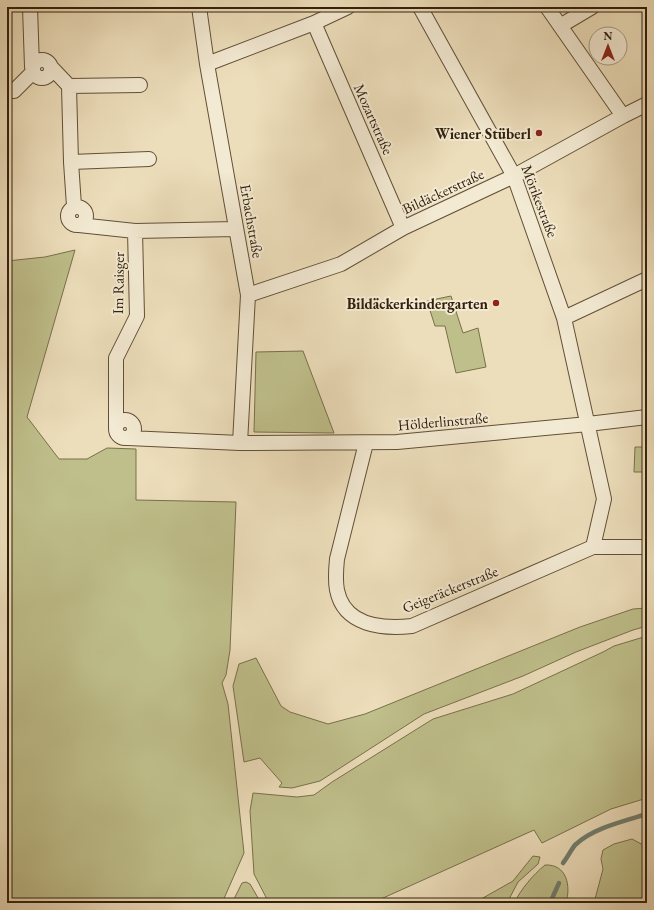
<svg xmlns="http://www.w3.org/2000/svg" width="654" height="910" viewBox="0 0 654 910" font-family="'EB Garamond',serif">
  <style>
    .green { fill: #bfbf8b; stroke: #78704c }
    .lines { fill: none; stroke-linecap: round; stroke-linejoin: round }
    .stream { stroke: #707e70; stroke-width: 4.5 }
    .street-casing { stroke: #615038; stroke-width: 16 }
    .street { stroke: #f3ead3; stroke-width: 14 }
    .poi-dot { fill: #8f2418; stroke: #f3ead3; stroke-width: 1.5 }
    .labels { text-anchor: middle; dominant-baseline: central; stroke-width: 4; stroke-linejoin: round; paint-order: stroke }
    .street-label { font-size: 15px; fill: #32200c; stroke: #f3ead3 }
    .poi-label { font-size: 15px; font-weight: bold; fill: #32200c; stroke: #f3ead3; text-anchor: end }
  </style>
  <rect width="100%" height="100%" fill="#eddebb"/>
  <filter id="stains"><feTurbulence type="fractalNoise" baseFrequency=".005" numOctaves="4"/><feColorMatrix values="0 0 0 0 .2 0 0 0 0 .09 0 0 0 0 .02 0 0 0 .5 -.17"/></filter>
  <radialGradient id="worn" r=".72"><stop offset=".6" stop-color="#630" stop-opacity="0"/><stop offset="1" stop-color="#630" stop-opacity=".3"/></radialGradient>
  <!-- green -->
  <path class="green" d="M 75,250 L 27,417 L 59,459 L 87,459 L 107,448 L 136,449 L 136,500 L 236,502 L 230,650 L 226,675 L 222,683 L 228,704 L 244,853 L 222,903 L 7,903 L 7,261 L 45,257 Z
    M 451,296 L 463,333 L 478,328 L 486,367 L 456,373 L 445,326 L 435,326 L 427,301 Z
    M 303,351 L 334,433 L 254,432 L 256,352 Z
    M 635,447 L 647,447 L 647,472 L 634,472 Z
    M 647,608 L 647,626 L 633,630 L 576,652 L 523,676 L 424,714 L 320,781 L 292,788 L 279,787 L 282,783 L 260,758 L 244,762 L 233,686 L 239,664 L 256,658 L 281,706 L 290,712 L 328,724 L 365,714 L 580,627 L 633,609 Z
    M 647,636 L 647,798 L 611,809 L 542,843 L 534,830 L 372,903 L 269,903 L 254,874 L 250,811 L 253,793 L 297,797 L 314,795 L 332,782 L 433,719 L 513,694 L 603,652 L 614,646 Z
    M 632,839 L 647,847 L 647,869 L 643,876 L 647,882 L 647,901 L 645,903 L 594,903 L 603,869 L 601,859 L 603,850 L 614,844 Z
    M 533,856 L 540,857 L 538,864 L 518,882 L 507,903 L 474,903 L 513,881 Z
    M 545,865 C 567,864 571,886 566,903 L 514,903 C 522,888 532,876 545,865 Z
    M 246,882 L 250,884 L 261,903 L 232,903 L 242,883 Z"/>
  <g class="lines">
    <!-- stream -->
    <path class="stream" d="M 563,863 C 567,858 571,850 575,845 C 593,828 624,821 647,814
      M 550,903 L 559,883"/>
    <defs>
      <path id="street" d="M 30,7 L 32,67
        M 199,7 L 207,64 L 248,295 L 240,443
        M 547,7 L 623,116
        M 314,23 L 403,228
        M 560,26 L 592,7
        M33 69a9 9 0 1 1 18 0a9 9 0 1 1-18 0Z
        M 207,64 L 314,23 L 348,7
        M 51,67 L 69,86 L 71,162 L 74,206
        M 69,86 L 140,85
        M 7,91 L 14,91 L 33,72
        M 71,162 L 149,159
        M68 216a9 9 0 1 1 18 0a9 9 0 1 1-18 0Z
        M 79,225 L 135,231 L 236,229
        M 248,295 L 341,264 L 403,228 L 514,176 L 623,116 L 647,104
        M 564,318 L 647,279
        M116 429a9 9 0 1 1 18 0a9 9 0 1 1-18 0Z
        M 116,427 L 116,358 L 137,316 L 135,231
        M 128,438 L 240,443 L 397,442 L 588,424 L 647,417
        M 366,443 L 337,559 C 336,569 335,580 337,590 C 344,626 383,629 412,626 L 593,547 L 604,499 L 564,318 L 514,176 L 420,7
        M 593,547 L 647,547"/>
    </defs>
    <!-- street casing -->
    <use href="#street" class="street-casing"/>
    <!-- street -->
    <use href="#street" class="street"/>
  </g>
  <!-- markers -->
  <g class="poi-dot">
    <circle cx="539" cy="133" r="4"/>
    <circle cx="496" cy="303" r="4"/>
  </g>
  <g class="labels">
    <!-- street labels -->
    <g class="street-label">
      <text transform="translate(374 119) rotate(66)">Mozartstraße</text>
      <text transform="translate(443 191) rotate(-25)">Bildäckerstraße</text>
      <text transform="translate(540 201) rotate(69)">Mörikestraße</text>
      <text transform="translate(252 221) rotate(80)">Erbachstraße</text>
      <text transform="translate(118 283) rotate(-89)">Im Raisger</text>
      <text transform="translate(443 421) rotate(-5)">Hölderlinstraße</text>
      <text transform="translate(450 589) rotate(-22)">Geigeräckerstraße</text>
    </g>
    <!-- poi labels -->
    <g class="poi-label">
      <text x="531" y="133">Wiener Stüberl</text>
      <text x="488" y="303">Bildäckerkindergarten</text>
    </g>
  </g>
  <!-- margin -->
  <rect width="654" height="910" fill="none" stroke="#eddebb" stroke-width="24"/>
  <rect x="8" y="8" width="638" height="894" fill="none" stroke="#32200c" stroke-width="2"/>
  <rect x="12" y="12" width="630" height="886" fill="none" stroke="#32200c"/>
  <!-- north arrow -->
  <g transform="translate(608 46)"><circle r="19" fill="#f3ead3" stroke="#a69983"/>
  <path d="M0-3L7 15L0 10L-7 15Z" fill="#8f2418"/>
  <text y="-6" font-size="11" font-weight="bold" text-anchor="middle" fill="#32200c">N</text>
  </g>
  <rect width="100%" height="100%" filter="url(#stains)"/>
  <rect width="100%" height="100%" fill="url(#worn)"/>
</svg>
